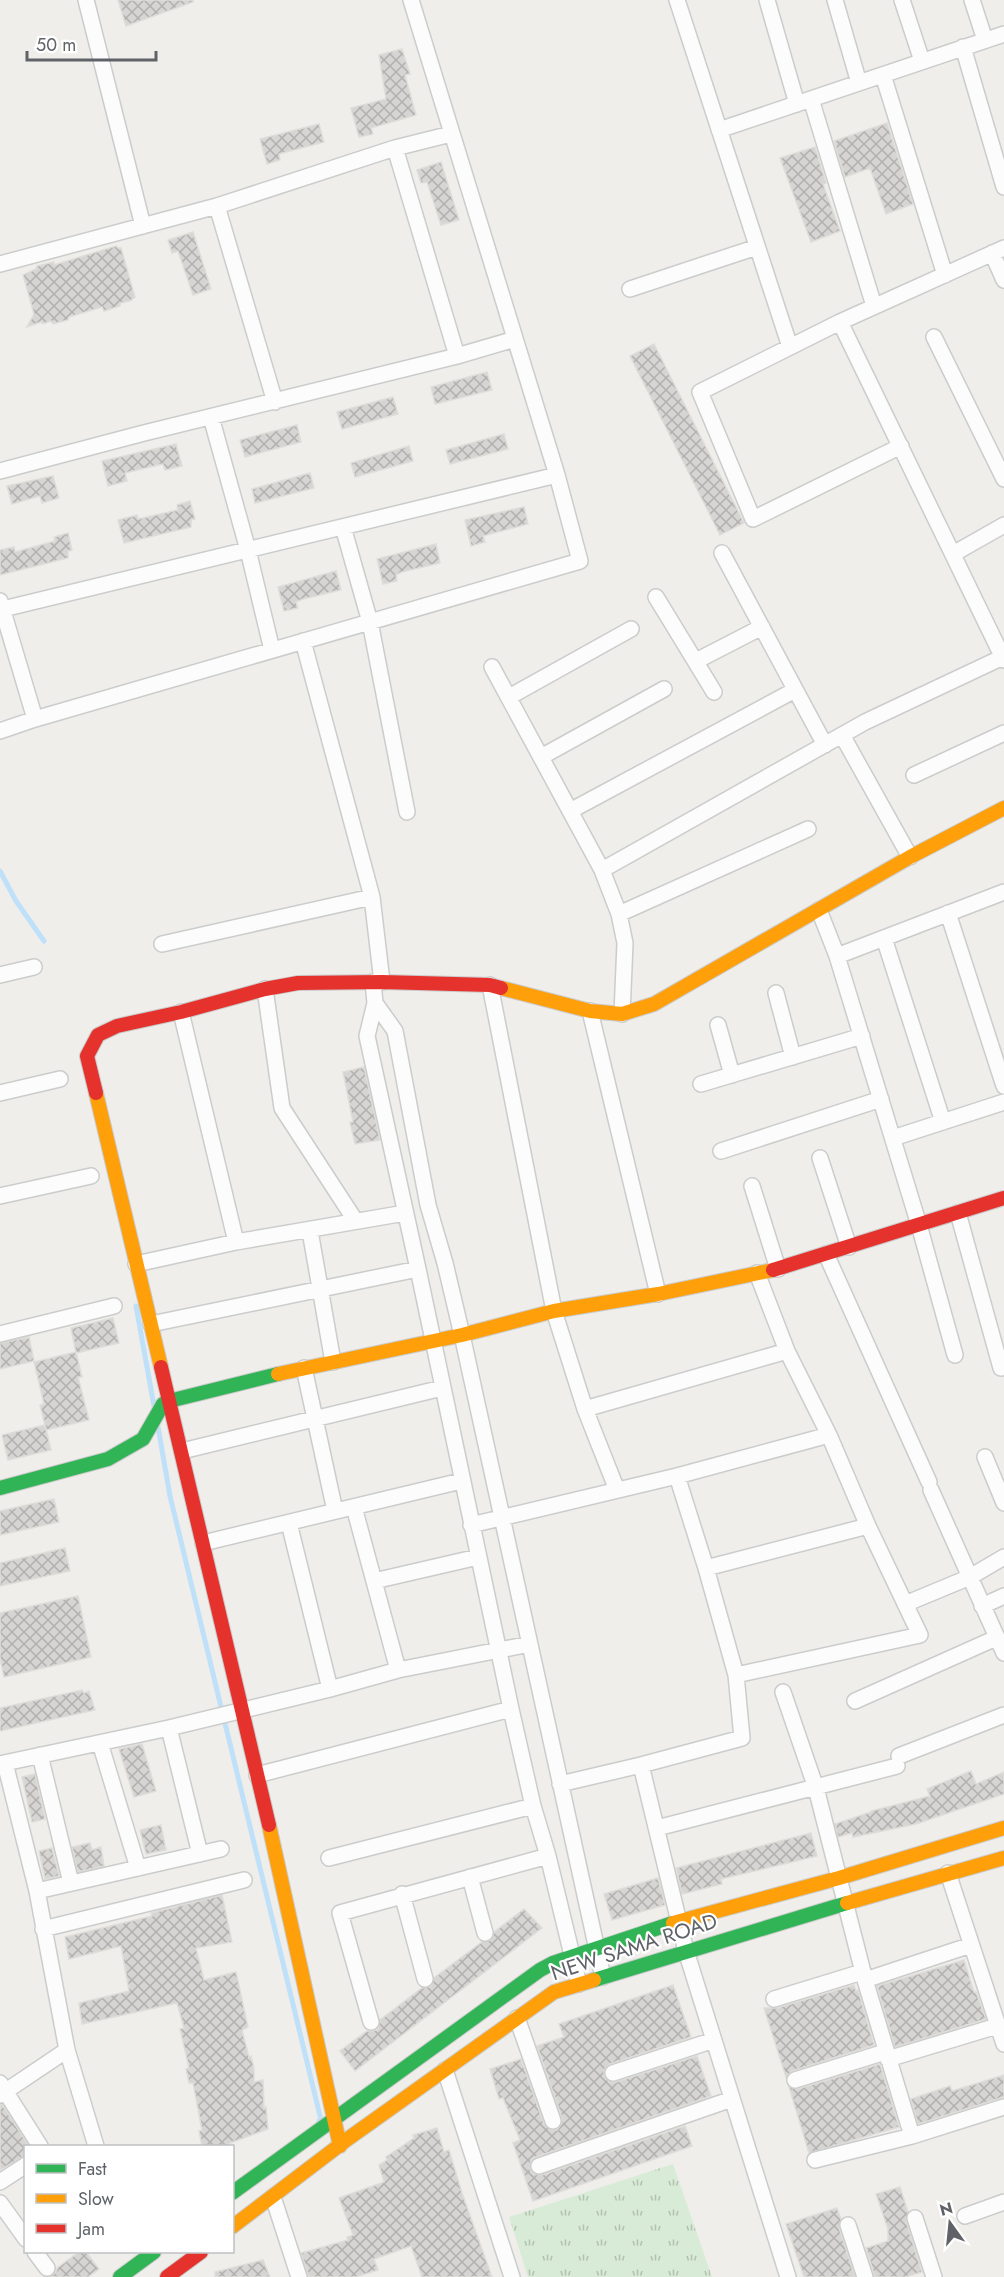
<svg xmlns="http://www.w3.org/2000/svg" width="1004" height="2277" viewBox="0 0 1004 2277" font-family="Jost,sans-serif">
  <style>
    .grass { fill: url(#grass-tufts) }
    .lines { fill: none; stroke-linecap: round; stroke-linejoin: round }
    .stream { stroke: #bfe0f9; stroke-width: 5 }
    .building { fill: url(#building-cross-hatch); stroke: #deddd9; stroke-width: 1.5 }
    .street-casing { stroke: #cbcccc; stroke-width: 18 }
    .fast-casing { stroke: #cacacb; stroke-width: 16 }
    .slow-casing { stroke: #cacacb; stroke-width: 16 }
    .jam-casing { stroke: #cacacb; stroke-width: 16 }
    .street { stroke: #fdfcfc; stroke-width: 15 }
    .fast { stroke: #30b455; stroke-width: 14 }
    .slow { stroke: #ff9f0a; stroke-width: 14 }
    .jam { stroke: #e5322d; stroke-width: 14 }
    .labels { text-anchor: middle; dominant-baseline: central; stroke-width: 4.5; stroke-linejoin: round; paint-order: stroke }
    .street-label { font-size: 21px; fill: #5f6368; stroke: #fff }
  </style>
  <defs>
    <pattern id="grass-tufts" width="24" height="20" patternUnits="userSpaceOnUse" patternTransform="scale(1.5)"><rect width="24" height="20" fill="#d8ebd6"/><path d="M3 7l-1-3M5 7V3M7 7l1-3M15 17l-1-3M17 17v-4M19 17l1-3" fill="none" stroke="#b2c2b1"/></pattern>
    <pattern id="building-cross-hatch" width="8" height="8" patternUnits="userSpaceOnUse" patternTransform="scale(1.5)"><rect width="8" height="8" fill="#d6d5d3"/><path d="M0 0l8 8M0 8l8-8" fill="none" stroke="#b1b0af"/></pattern>
  </defs>
  <rect width="100%" height="100%" fill="#efeeea"/>
  <!-- grass -->
  <path class="grass" d="M 673,2164 L 712,2277 L 528,2277 L 509,2217 Z"/>
  <g class="lines">
    <!-- stream -->
    <path class="stream" d="M 0,871 L 16,901 L 44,941
      M 136,1306 L 154,1406
      M 158,1427 L 170,1496 L 321,2120 L 319,2121"/>
  </g>
  <!-- building -->
  <path class="building" d="M 118,0 L 193,0 L 193,2 L 126,26 Z
    M 402,49 L 410,74 L 405,75 L 416,115 L 371,128 L 373,134 L 359,137 L 351,108 L 386,99 L 379,55 Z
    M 887,123 L 913,204 L 886,214 L 870,168 L 845,177 L 834,141 Z
    M 319,124 L 324,142 L 279,154 L 280,160 L 267,164 L 260,139 Z
    M 815,147 L 826,183 L 823,184 L 840,231 L 811,242 L 780,158 Z
    M 441,162 L 459,220 L 441,225 L 427,182 L 421,183 L 417,170 Z
    M 193,232 L 211,289 L 193,295 L 178,251 L 172,253 L 168,240 Z
    M 116,246 L 118,248 L 121,248 L 135,297 L 130,301 L 120,303 L 120,306 L 104,311 L 102,307 L 69,317 L 68,320 L 53,324 L 51,321 L 43,324 L 41,322 L 27,327 L 34,314 L 23,275 L 36,269 L 37,266 L 54,262 L 54,265 Z
    M 654,344 L 744,523 L 720,535 L 630,356 Z
    M 487,372 L 492,390 L 435,404 L 431,387 Z
    M 393,397 L 398,414 L 342,429 L 337,412 Z
    M 297,425 L 301,442 L 245,457 L 240,440 Z
    M 504,434 L 508,449 L 450,464 L 446,450 Z
    M 176,444 L 182,466 L 165,470 L 163,464 L 125,473 L 127,481 L 108,486 L 102,461 Z
    M 409,446 L 413,461 L 355,477 L 351,463 Z
    M 310,473 L 314,488 L 255,503 L 252,489 Z
    M 53,476 L 59,498 L 42,503 L 40,496 L 12,504 L 7,486 Z
    M 190,501 L 195,519 L 191,520 L 191,527 L 124,543 L 118,520 L 137,515 L 138,519 L 178,510 L 177,505 Z
    M 524,507 L 528,524 L 483,536 L 485,542 L 471,546 L 465,520 Z
    M 68,533 L 72,550 L 68,551 L 68,558 L 0,575 L 0,550 L 14,547 L 15,552 L 55,541 L 54,537 Z
    M 436,544 L 440,563 L 402,572 L 396,575 L 397,581 L 383,584 L 377,559 Z
    M 336,571 L 341,590 L 303,599 L 296,602 L 298,608 L 284,611 L 278,587 Z
    M 364,1067 L 380,1140 L 355,1144 L 350,1122 L 353,1122 L 343,1072 Z
    M 113,1318 L 119,1343 L 76,1353 L 71,1328 Z
    M 29,1337 L 34,1361 L 0,1369 L 0,1343 Z
    M 76,1352 L 82,1377 L 78,1377 L 89,1420 L 46,1430 L 40,1405 L 44,1404 L 34,1362 Z
    M 45,1425 L 51,1450 L 8,1460 L 2,1435 Z
    M 54,1499 L 59,1522 L 0,1535 L 0,1511 Z
    M 65,1548 L 70,1571 L 0,1586 L 0,1563 Z
    M 78,1596 L 91,1657 L 4,1677 L 0,1658 L 0,1613 Z
    M 82,1690 L 84,1693 L 89,1691 L 95,1710 L 0,1731 L 0,1708 Z
    M 142,1744 L 156,1791 L 134,1797 L 119,1749 Z
    M 971,1771 L 976,1784 L 1004,1772 L 1004,1794 L 916,1824 L 853,1837 L 852,1833 L 838,1837 L 835,1824 L 871,1812 L 871,1811 L 930,1796 L 927,1789 Z
    M 35,1774 L 45,1819 L 32,1822 L 22,1777 Z
    M 161,1825 L 166,1850 L 146,1854 L 140,1830 Z
    M 811,1833 L 817,1856 L 721,1879 L 722,1884 L 682,1894 L 676,1868 Z
    M 90,1843 L 92,1850 L 101,1847 L 104,1866 L 78,1872 L 72,1847 Z
    M 52,1848 L 59,1876 L 45,1879 L 39,1851 Z
    M 658,1878 L 665,1905 L 612,1920 L 604,1894 Z
    M 222,1895 L 232,1942 L 196,1948 L 204,1980 L 236,1972 L 248,2027 L 242,2030 L 249,2057 L 251,2056 L 254,2068 L 254,2082 L 263,2080 L 264,2108 L 266,2107 L 268,2129 L 230,2143 L 227,2146 L 202,2146 L 199,2131 L 202,2130 L 193,2083 L 189,2083 L 186,2069 L 189,2068 L 180,2029 L 184,2028 L 177,2003 L 82,2024 L 79,2003 L 129,1991 L 121,1946 L 69,1959 L 65,1937 L 152,1916 L 151,1913 Z
    M 524,1909 L 542,1928 L 355,2071 L 340,2051 L 367,2031 L 373,2031 L 378,2029 L 380,2020 L 422,1988 L 431,1986 L 434,1978 L 482,1942 L 491,1940 L 494,1932 Z
    M 964,1960 L 974,1992 L 976,1992 L 986,2019 L 895,2047 L 877,1986 Z
    M 673,1985 L 691,2037 L 610,2064 L 604,2070 L 604,2077 L 610,2082 L 616,2082 L 697,2056 L 711,2096 L 536,2157 L 531,2160 L 530,2169 L 533,2174 L 542,2175 L 685,2126 L 692,2146 L 533,2201 L 513,2143 L 520,2140 L 503,2098 L 499,2099 L 490,2069 L 521,2059 L 544,2124 L 551,2130 L 557,2130 L 562,2123 L 562,2118 L 537,2046 L 564,2037 L 559,2024 Z
    M 854,1985 L 856,1991 L 858,1990 L 874,2045 L 792,2071 L 786,2077 L 764,2008 L 777,2008 Z
    M 880,2064 L 899,2127 L 809,2153 L 789,2087 L 798,2089 Z
    M 1004,2075 L 1004,2097 L 918,2124 L 911,2099 L 950,2086 L 952,2091 Z
    M 2,2104 L 29,2146 L 26,2146 L 26,2155 L 0,2170 L 0,2105 Z
    M 437,2128 L 444,2152 L 449,2150 L 462,2193 L 492,2277 L 422,2277 L 411,2246 L 374,2259 L 378,2270 L 356,2277 L 309,2277 L 301,2253 L 348,2240 L 347,2237 L 353,2235 L 339,2198 L 384,2182 L 379,2165 L 387,2160 L 386,2157 L 414,2138 L 413,2135 Z
    M 900,2187 L 908,2212 L 906,2221 L 922,2272 L 905,2277 L 875,2277 L 866,2248 L 888,2241 L 888,2229 L 876,2194 Z
    M 837,2208 L 841,2219 L 839,2228 L 855,2277 L 804,2277 L 786,2224 Z
    M 79,2252 L 86,2252 L 99,2269 L 88,2277 L 50,2277 L 56,2272 L 57,2268 Z
    M 263,2260 L 270,2277 L 215,2277 L 215,2272 Z"/>
  <g class="lines">
    <defs>
      <path id="street" d="M 86,0 L 143,226
        M 677,0 L 790,347
        M 767,0 L 797,104
        M 835,0 L 859,83
        M 902,0 L 922,61
        M 972,0 L 985,40
        M 963,47 L 1004,187
        M 883,75 L 945,275
        M 811,99 L 874,306
        M 719,130 L 1004,34
        M 395,148 L 457,356
        M 217,206 L 275,402
        M 992,253 L 1004,280
        M 0,264 L 217,206 L 395,148 L 451,134
        M 630,289 L 757,247
        M 840,322 L 1004,660
        M 934,337 L 1004,479
        M 211,417 L 248,550 L 272,650
        M 901,446 L 753,519 L 700,392 L 840,322 L 1004,248
        M 0,471 L 144,433 L 457,356 L 515,339
        M 343,527 L 370,622 L 407,812
        M 722,553 L 825,745
        M 953,554 L 1004,525
        M 656,597 L 714,692
        M 0,601 L 35,719
        M 3,609 L 557,475
        M 303,641 L 372,897 L 382,982
        M 696,661 L 762,627
        M 492,667 L 602,870 L 619,914 L 625,943 L 622,1014
        M 509,697 L 631,629
        M 0,731 L 35,719 L 580,561 L 557,475 L 411,0
        M 842,735 L 910,857
        M 541,757 L 664,689
        M 914,775 L 1004,733
        M 570,811 L 795,690
        M 602,870 L 865,722 L 1003,657
        M 819,910 L 837,956 L 919,1225 L 955,1355
        M 948,913 L 1004,1086
        M 619,914 L 808,829
        M 884,938 L 943,1122
        M 162,944 L 372,897
        M 837,956 L 1004,892
        M 0,975 L 34,967
        M 373,982 L 375,1003 L 367,1036 L 418,1269 L 511,1709 L 533,1806 L 548,1856 L 579,1984
        M 490,985 L 554,1311 L 585,1409 L 787,1351
        M 265,989 L 282,1108 L 355,1220
        M 776,993 L 793,1057
        M 375,1003 L 395,1031 L 428,1205 L 445,1263 L 462,1335 L 603,1977
        M 590,1011 L 658,1294
        M 181,1012 L 236,1242
        M 718,1025 L 732,1075
        M 701,1084 L 862,1036
        M 0,1093 L 60,1079
        M 893,1138 L 1004,1102
        M 721,1151 L 881,1099
        M 820,1158 L 849,1247
        M 752,1186 L 778,1269
        M 0,1196 L 91,1176
        M 958,1213 L 1001,1368
        M 310,1231 L 333,1362
        M 826,1254 L 929,1482
        M 136,1264 L 236,1242 L 405,1213
        M 151,1324 L 418,1269
        M 0,1334 L 114,1306
        M 304,1368 L 335,1511
        M 585,1409 L 617,1490
        M 182,1451 L 442,1388
        M 985,1457 L 1004,1503
        M 931,1490 L 1004,1653
        M 354,1507 L 398,1670
        M 289,1523 L 330,1689
        M 471,1525 L 677,1476 L 829,1435
        M 203,1543 L 461,1481
        M 706,1568 L 868,1526
        M 374,1581 L 478,1557
        M 905,1604 L 970,1577 L 1004,1557
        M 982,1606 L 1004,1596
        M 736,1675 L 920,1635 L 868,1526 L 829,1435 L 787,1351 L 757,1273
        M 783,1692 L 816,1788 L 865,1980 L 912,2136
        M 855,1701 L 996,1638
        M 169,1728 L 200,1854
        M 100,1743 L 138,1868
        M 40,1755 L 71,1883
        M 899,1756 L 1004,1715
        M 5,1763 L 37,1891 L 67,2050 L 96,2146
        M 0,1764 L 169,1728 L 330,1689 L 398,1670 L 530,1644
        M 641,1765 L 686,1951 L 788,2277
        M 257,1775 L 511,1709
        M 560,1784 L 641,1765 L 742,1738 L 736,1675 L 706,1568 L 677,1476
        M 657,1828 L 897,1766
        M 329,1858 L 533,1806
        M 948,1873 L 1004,2044
        M 470,1877 L 485,1933
        M 37,1891 L 221,1849
        M 402,1894 L 425,1979
        M 43,1929 L 244,1880
        M 865,1980 L 971,1945
        M 774,1999 L 862,1972
        M 517,2018 L 553,2121
        M 371,2022 L 340,1913 L 548,1856
        M 888,2059 L 997,2026
        M 445,2070 L 512,2277
        M 613,2073 L 714,2040
        M 795,2080 L 885,2052
        M 0,2083 L 40,2146
        M 0,2095 L 67,2050
        M 815,2160 L 912,2136 L 1004,2107
        M 539,2166 L 732,2099
        M 0,2182 L 26,2165
        M 273,2197 L 299,2277
        M 0,2203 L 26,2239
        M 965,2216 L 1004,2202
        M 915,2218 L 934,2277
        M 848,2225 L 865,2277
        M 35,2252 L 47,2268"/>
      <path id="fast" d="M 0,1488 L 108,1459 L 143,1439 L 163,1404 L 169,1401 L 278,1374
        M 594,1980 L 847,1903
        M 232,2193 L 540,1970 L 553,1963 L 673,1923
        M 120,2277 L 154,2252"/>
      <path id="slow" d="M 501,988 L 590,1011 L 622,1014 L 654,1004 L 910,857 L 1004,808
        M 96,1093 L 161,1367
        M 278,1374 L 462,1335 L 554,1311 L 658,1294 L 773,1270
        M 269,1825 L 340,2146
        M 847,1903 L 1004,1858
        M 673,1923 L 839,1878 L 1004,1828
        M 232,2227 L 349,2138 L 554,1992 L 594,1980"/>
      <path id="jam" d="M 96,1093 L 87,1056 L 98,1035 L 117,1026 L 181,1012 L 265,989 L 298,983 L 382,982 L 490,985 L 501,988
        M 773,1270 L 1004,1198
        M 161,1367 L 269,1825
        M 167,2277 L 201,2252"/>
    </defs>
    <!-- street casing -->
    <use href="#street" class="street-casing"/>
    <!-- fast casing -->
    <use href="#fast" class="fast-casing"/>
    <!-- slow casing -->
    <use href="#slow" class="slow-casing"/>
    <!-- jam casing -->
    <use href="#jam" class="jam-casing"/>
    <!-- street -->
    <use href="#street" class="street"/>
    <!-- fast -->
    <use href="#fast" class="fast"/>
    <!-- slow -->
    <use href="#slow" class="slow"/>
    <!-- jam -->
    <use href="#jam" class="jam"/>
  </g>
  <g class="labels">
    <!-- street labels -->
    <g class="street-label">
      <text transform="translate(634 1947) rotate(-18)">NEW SAMA ROAD</text>
    </g>
  </g>
  <!-- legend -->
  <rect x="24" y="2145" width="210" height="108" fill="#ffffff" stroke="#bfc1c3" stroke-width="1.5"/>
  <rect x="36" y="2164" width="30" height="9" fill="#30b455" stroke="#bfc1c3" stroke-width="1.5"/>
  <text x="78" y="2175" font-size="18" fill="#5f6368">Fast</text>
  <rect x="36" y="2194" width="30" height="9" fill="#ff9f0a" stroke="#bfc1c3" stroke-width="1.5"/>
  <text x="78" y="2205" font-size="18" fill="#5f6368">Slow</text>
  <rect x="36" y="2224" width="30" height="9" fill="#e5322d" stroke="#bfc1c3" stroke-width="1.5"/>
  <text x="78" y="2235" font-size="18" fill="#5f6368">Jam</text>
  <!-- north arrow -->
  <g transform="translate(950 2223) rotate(345)" stroke="#ffffff" stroke-width="4.5" paint-order="stroke">
  <path d="M0-4.5L10 22L0 15L-10 22Z" fill="#5f6368"/>
  <text y="-9" font-size="16" font-weight="bold" text-anchor="middle" fill="#5f6368">N</text>
  </g>
  <!-- scale -->
  <path d="M27 51v9h129v-9" fill="none" stroke="#5f6368" stroke-width="3"/>
  <text x="36" y="51" font-size="18" fill="#5f6368" stroke="#ffffff" stroke-width="4.5" paint-order="stroke">50 m</text>
</svg>
